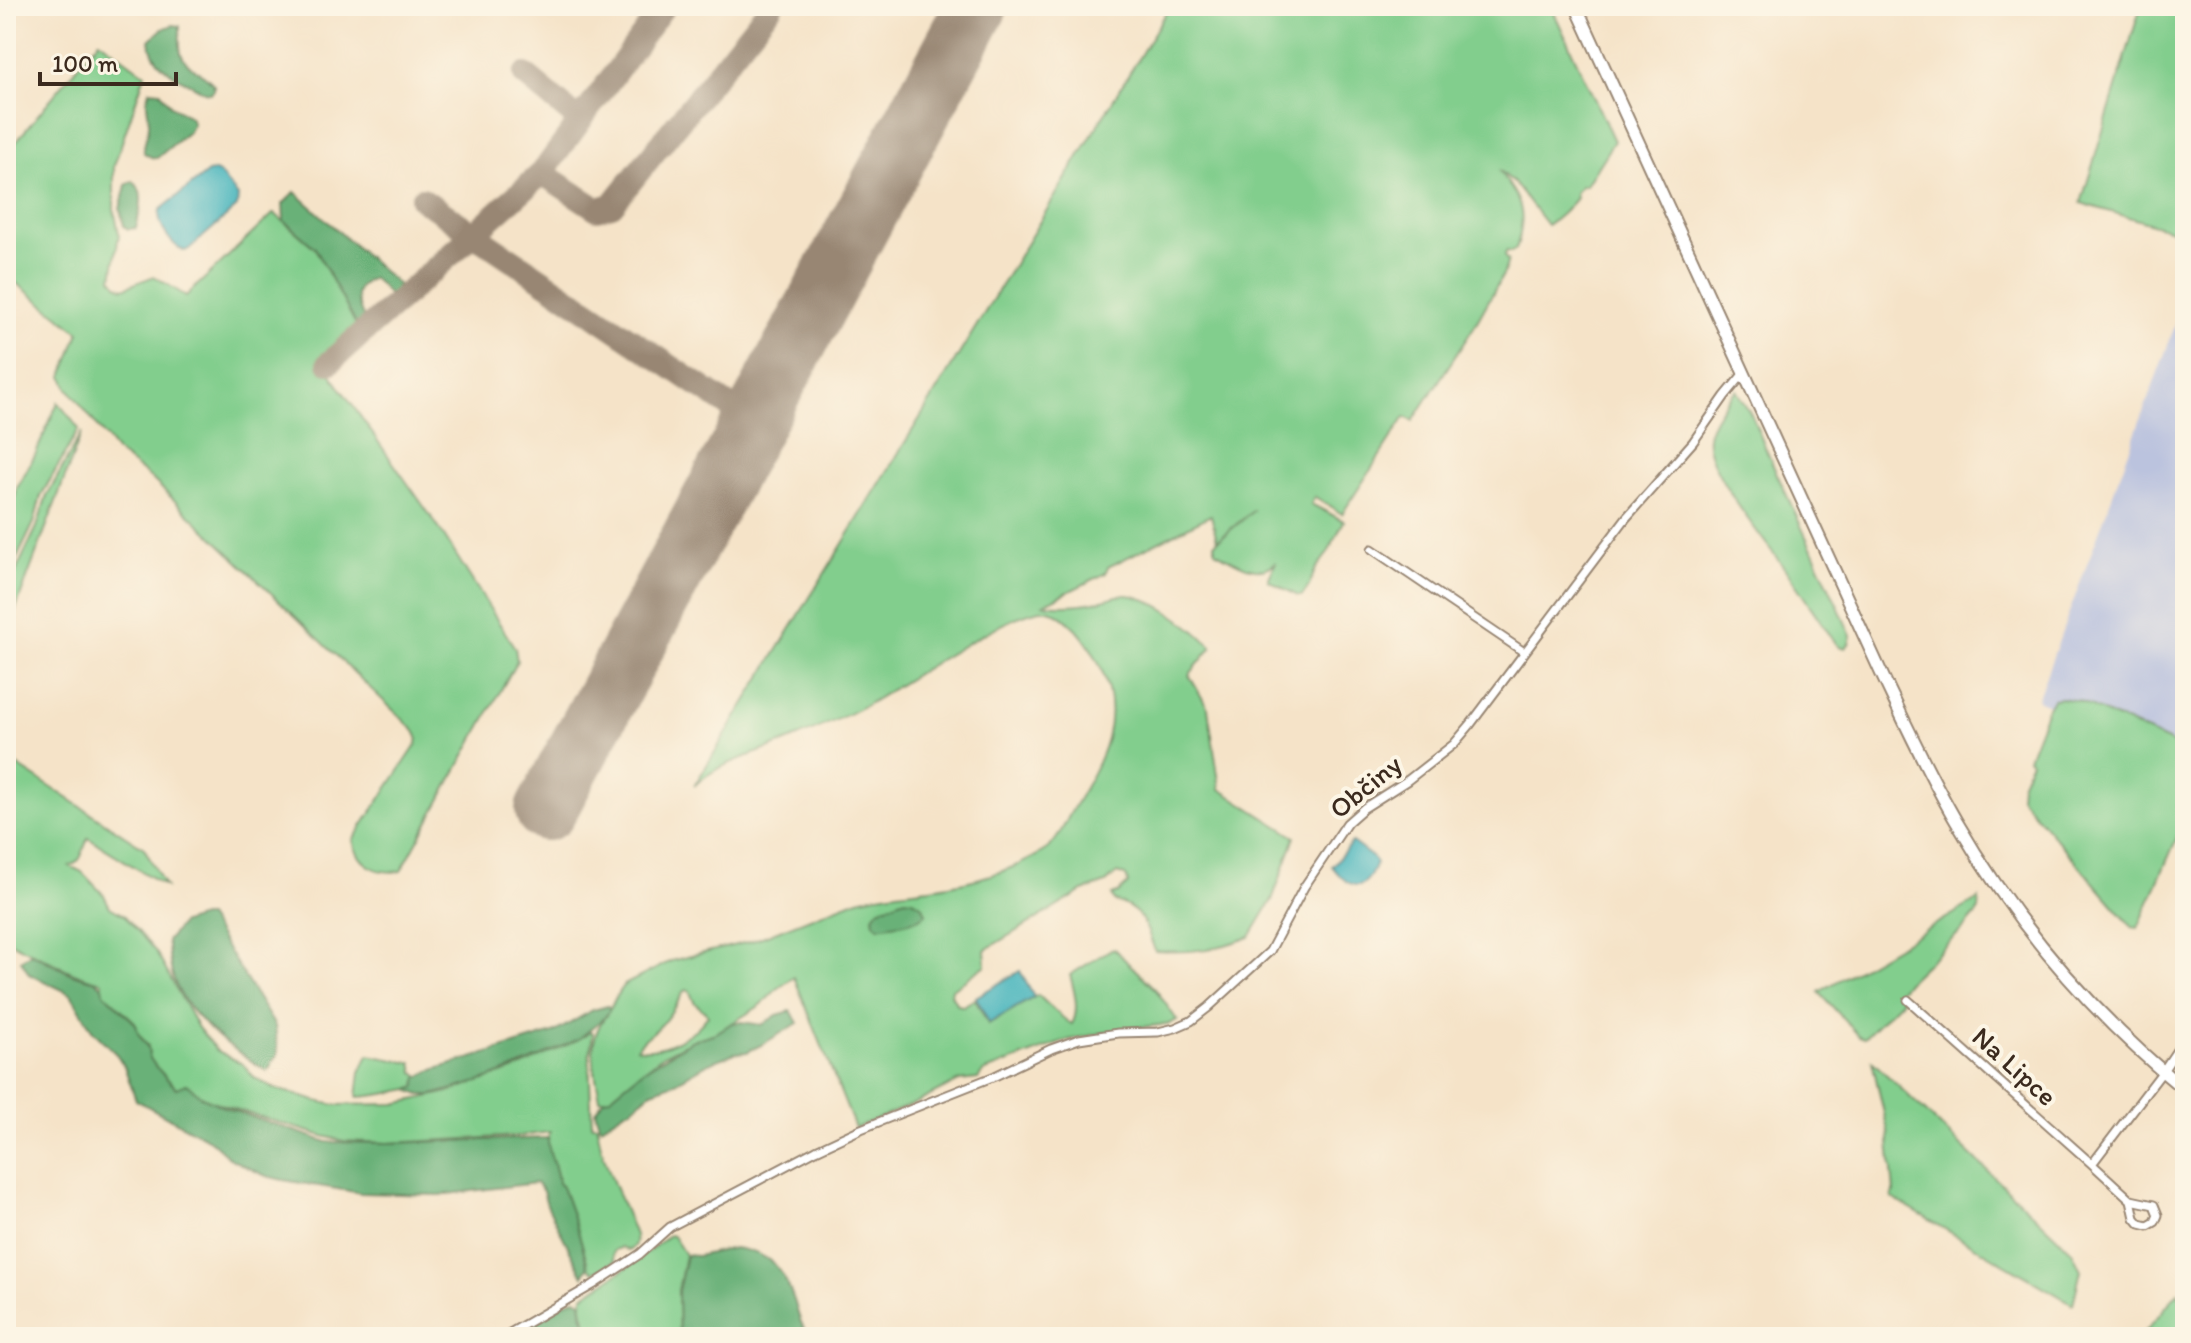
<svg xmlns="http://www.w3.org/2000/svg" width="2191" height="1343" viewBox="0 0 2191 1343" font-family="Itim,sans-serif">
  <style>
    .industrial { fill: #bbc3de }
    .green { fill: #82ce8d; stroke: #5e7c56; stroke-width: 2; fill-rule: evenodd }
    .forest { fill: #69b178; stroke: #526e4b; stroke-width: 2 }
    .water { fill: #43b3bc; stroke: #3f6e6d; stroke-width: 2 }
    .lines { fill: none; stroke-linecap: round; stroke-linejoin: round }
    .taxiway { stroke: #988673; stroke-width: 24 }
    .runway { stroke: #988673; stroke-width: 62 }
    .minor-casing { stroke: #988673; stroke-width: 11 }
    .primary-casing { stroke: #988673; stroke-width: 15 }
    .minor { stroke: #fff; stroke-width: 7 }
    .primary { stroke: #fff; stroke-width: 11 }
    .labels { text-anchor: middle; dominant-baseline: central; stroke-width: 8; stroke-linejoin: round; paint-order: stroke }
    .street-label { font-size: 28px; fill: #3b2a1e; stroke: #fcf5e5 }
  </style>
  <rect width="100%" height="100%" fill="#fcf5e5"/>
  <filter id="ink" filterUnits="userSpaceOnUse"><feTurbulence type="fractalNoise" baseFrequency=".0125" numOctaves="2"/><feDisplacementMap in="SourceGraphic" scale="16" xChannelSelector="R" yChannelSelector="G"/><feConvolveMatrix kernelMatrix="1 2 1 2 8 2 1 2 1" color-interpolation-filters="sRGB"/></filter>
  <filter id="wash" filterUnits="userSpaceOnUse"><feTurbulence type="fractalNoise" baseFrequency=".006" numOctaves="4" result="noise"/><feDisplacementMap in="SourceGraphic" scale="32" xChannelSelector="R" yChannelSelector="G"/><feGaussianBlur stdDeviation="1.8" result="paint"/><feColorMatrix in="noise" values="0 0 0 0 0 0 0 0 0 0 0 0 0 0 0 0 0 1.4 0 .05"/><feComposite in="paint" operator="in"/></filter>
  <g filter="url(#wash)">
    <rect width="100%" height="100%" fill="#f5e3c8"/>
    <!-- industrial -->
    <path class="industrial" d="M 2179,315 L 2185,317 L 2185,749 L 2079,701 L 2054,699 L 2049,705 L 2037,700 Z"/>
    <!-- green -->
    <path class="green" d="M 1170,6 L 1551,6 L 1614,141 L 1586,185 L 1581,186 L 1575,193 L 1576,198 C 1567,209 1560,218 1547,225 L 1514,183 L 1499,170 C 1521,202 1528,211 1516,249 L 1511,252 L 1507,251 L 1505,254 L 1505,258 L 1508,260 L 1504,273 L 1474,327 L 1413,421 L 1405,417 L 1342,514 L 1315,497 L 1311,504 L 1344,521 L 1328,553 L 1315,570 L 1309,586 L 1302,596 L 1298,596 L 1268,580 L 1276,562 C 1258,580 1233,560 1215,551 L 1215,543 L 1254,510 L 1217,540 L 1211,515 L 1108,567 L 1106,573 L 1044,604 C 1061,606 1081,605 1099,601 C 1107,599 1115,596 1123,595 C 1149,593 1196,629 1212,647 L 1189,675 L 1208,708 L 1220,789 L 1295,837 L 1272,900 L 1250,937 C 1214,950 1192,953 1155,951 C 1146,926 1143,909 1114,901 L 1112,895 L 1118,893 L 1128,884 L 1127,878 L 1124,875 L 1117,873 L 1106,883 L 1083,891 L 985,950 L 986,965 L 952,989 L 951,994 L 957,1005 L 963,1006 L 975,999 L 988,1024 L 1038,995 C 1044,1001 1065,1021 1072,1024 C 1080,1010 1074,990 1070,975 L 1113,948 L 1156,990 L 1177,1020 L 1169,1024 L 1123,1029 L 1068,1040 L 983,1072 L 978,1079 L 959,1081 L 916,1103 L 855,1128 L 794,977 L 776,990 L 761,1005 L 716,1033 L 693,1040 L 663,1055 L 608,1099 L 600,1099 C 596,1076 588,1051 598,1029 C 601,1021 607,1014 611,1007 C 615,999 618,991 624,985 L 671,961 L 752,941 L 858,899 C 882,893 905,891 930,888 C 968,883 1011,872 1044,851 C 1058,843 1066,820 1074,807 C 1102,759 1125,720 1100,666 C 1094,653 1087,641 1077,630 C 1070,623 1059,612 1048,610 C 1019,604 900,686 868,704 C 842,718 813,731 786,742 C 757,754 715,764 694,786 L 990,304 ZM 689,990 L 694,1002 L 708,1015 C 696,1035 660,1054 637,1048 C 646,1035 652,1035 661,1025 C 671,1014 677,1003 684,991 Z
      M 2141,6 L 2185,6 L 2185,234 L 2081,203 Z
      M 99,40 L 145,74 L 114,166 L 114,209 L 119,234 L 112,278 L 117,285 L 124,288 L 154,276 L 186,296 L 274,213 L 315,248 L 358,328 L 320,359 L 437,525 L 515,648 L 517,661 L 401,871 C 377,875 357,864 353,840 L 417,744 L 418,737 L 415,731 L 151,478 L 118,453 L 67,387 L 63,376 L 79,332 L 6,275 L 6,154 Z
      M 1736,390 L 1751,414 L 1771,461 L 1838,606 L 1851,636 L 1849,644 L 1845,648 L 1838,646 C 1820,621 1803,595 1785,569 C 1767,543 1703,468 1708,437 C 1709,424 1727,399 1736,390 Z
      M 58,402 L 79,429 L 41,496 L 34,523 L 6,581 L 6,550 L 17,488 L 36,453 Z
      M 82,432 L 14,613 L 12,612 L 6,627 L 6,592 L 37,527 L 46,498 Z
      M 2061,698 L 2079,701 L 2185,749 L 2185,778 L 2183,783 L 2185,785 L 2185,819 L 2138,928 L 2132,927 L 2020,797 L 2021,784 L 2031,761 L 2028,758 L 2047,709 L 2053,699 Z
      M 6,758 L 144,848 L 165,886 L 88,838 C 83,848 83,862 70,866 L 82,872 L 104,895 L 110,907 L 125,916 L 156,952 L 198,1028 L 216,1050 L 243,1064 L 253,1077 L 273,1088 L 316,1101 L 336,1105 L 395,1104 L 445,1093 L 516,1069 L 579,1039 L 591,1031 L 593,1033 L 589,1060 L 592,1125 L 597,1125 C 601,1160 622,1201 635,1235 C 636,1243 636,1245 629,1251 C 623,1247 620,1247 614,1251 L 613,1256 L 615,1261 L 594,1272 L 589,1268 L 579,1234 L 562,1187 L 558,1183 C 558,1165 542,1150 550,1132 L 520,1136 L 388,1143 L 344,1141 L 323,1136 L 235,1109 L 176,1088 L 156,1067 L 149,1057 L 148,1046 L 138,1033 L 135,1022 L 104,993 L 102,982 C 81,977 67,970 47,960 C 33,953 20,948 6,939 Z
      M 1979,899 L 1978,912 L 1966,926 L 1899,990 L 1898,995 L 1902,1000 L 1864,1038 L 1859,1036 L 1819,992 Z
      M 368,1055 L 412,1063 L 414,1072 L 419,1075 L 415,1088 C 396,1091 377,1097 357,1097 L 360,1072 Z
      M 1872,1061 L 2072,1251 L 2081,1270 L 2073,1304 L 1892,1198 L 1894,1192 L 1888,1131 Z
      M 669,1235 L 673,1236 L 685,1255 L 678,1291 L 679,1337 L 594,1337 C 587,1323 579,1312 583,1296 L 634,1263 Z
      M 2178,1292 L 2185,1310 L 2185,1337 L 2141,1337 Z"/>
    <!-- forest -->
    <path class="forest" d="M 173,25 L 180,26 C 180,35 179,45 181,53 C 185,68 206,73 214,85 L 214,90 L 210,93 L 205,92 C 183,79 151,69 150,40 L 162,29 Z
      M 150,90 L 160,91 L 171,106 L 190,117 L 193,124 L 188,132 L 157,158 L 151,157 L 144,153 C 143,142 148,135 149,125 C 150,112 143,103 150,90 Z
      M 133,181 C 147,193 139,212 136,228 L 128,229 L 124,226 L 120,209 L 126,185 Z
      M 295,192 L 398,285 L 390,296 L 373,278 C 348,288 358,303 365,322 L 358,328 L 315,248 L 284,221 L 283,204 Z
      M 905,899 L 913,900 L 923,906 L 926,914 C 913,924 894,924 879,927 L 874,923 L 873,916 L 878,909 Z
      M 202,917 L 207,917 L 213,926 L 275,1026 L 278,1054 L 267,1071 C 232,1049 182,1015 172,973 C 169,962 169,951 167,941 L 182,923 Z
      M 31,953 L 72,974 L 96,981 L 103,988 L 104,993 L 136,1024 L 138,1033 L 148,1048 L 149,1057 L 156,1067 L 176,1088 L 187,1084 L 202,1097 L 226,1108 L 327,1142 L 388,1143 L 548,1138 C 547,1154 558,1167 558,1183 L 562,1187 L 579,1234 L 588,1267 L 583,1276 L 547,1205 L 543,1191 L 536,1183 L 440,1195 L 361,1193 L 283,1180 L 266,1176 L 247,1167 L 231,1159 L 210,1140 L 136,1100 L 124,1066 L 117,1055 L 92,1030 L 71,994 L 29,974 L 21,960 Z
      M 608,1006 L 610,1009 L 605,1017 L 579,1039 L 530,1062 L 485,1080 L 433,1095 L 420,1095 L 408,1090 L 415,1088 L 418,1078 L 430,1071 L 553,1033 L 593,1010 Z
      M 791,1011 L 798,1023 L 761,1045 L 747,1052 L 735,1053 L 709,1063 L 672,1084 L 652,1091 L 631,1109 L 627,1110 L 601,1127 L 599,1125 L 595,1111 L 604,1099 L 609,1098 L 642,1071 L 693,1040 L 716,1033 L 732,1023 L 742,1022 L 762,1025 L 777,1015 Z
      M 734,1248 C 772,1253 783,1268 795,1303 C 798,1314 800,1324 807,1333 L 805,1337 L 679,1337 L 678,1291 L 686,1255 L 697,1256 Z
      M 576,1298 L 581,1301 L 583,1317 L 594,1337 L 516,1337 L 562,1304 Z"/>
    <!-- water -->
    <path class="water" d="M 215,171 L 219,173 L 238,196 L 237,207 L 189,249 L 185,251 C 172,246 156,225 160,210 L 208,172 Z
      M 1352,842 L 1372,857 L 1376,863 C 1365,895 1349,889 1332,866 Z
      M 1020,971 L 1034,997 L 989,1023 L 976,997 Z"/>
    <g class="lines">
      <!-- taxiway -->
      <path class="taxiway" d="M 525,75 L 580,121
        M 542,173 L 597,209 L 612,205 L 771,6
        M 422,199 L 753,422
        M 329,363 L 542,173 L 664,6"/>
      <!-- runway -->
      <path class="runway" d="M 546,810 L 977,6"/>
    </g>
  </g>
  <g filter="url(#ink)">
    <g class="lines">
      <defs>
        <path id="minor" d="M 1372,549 L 1524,652
          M 1908,1000 L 2092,1164
          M 2131,1200 L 2092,1164 L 2163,1071 L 2185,1038
          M 2131,1200 L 2154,1205 L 2158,1215 L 2155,1222 L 2148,1226 L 2140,1224 L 2135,1218 Z
          M 503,1337 L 593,1285 L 640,1254 L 670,1227 L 816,1150 L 861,1129 L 995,1076 L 1051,1049 L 1079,1039 L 1118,1033 L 1158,1032 L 1175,1028 L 1191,1021 L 1209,1007 L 1270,951 L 1304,887 L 1347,823 L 1364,808 L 1408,780 L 1454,744 L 1470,725 L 1626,518 L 1693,442 L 1725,396 L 1744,373"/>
        <path id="primary" d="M 1576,6 L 1884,679 C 1907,727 1929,775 1956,821 C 2015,923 2093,1015 2185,1090"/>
      </defs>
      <!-- minor casing -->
      <use href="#minor" class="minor-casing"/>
      <!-- primary casing -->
      <use href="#primary" class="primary-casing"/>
      <!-- minor -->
      <use href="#minor" class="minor"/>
      <!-- primary -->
      <use href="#primary" class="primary"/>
    </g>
  </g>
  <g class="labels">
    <!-- street labels -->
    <g class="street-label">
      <text transform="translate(1365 786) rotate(-39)">Občiny</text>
      <text transform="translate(2015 1066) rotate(42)">Na Lipce</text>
    </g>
  </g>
  <!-- margin -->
  <rect width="2191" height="1343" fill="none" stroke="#fcf5e5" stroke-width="32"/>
  <!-- scale -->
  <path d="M40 72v12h136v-12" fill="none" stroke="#3b2a1e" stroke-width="4"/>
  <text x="52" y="72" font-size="24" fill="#3b2a1e" stroke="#fcf5e5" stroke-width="6" paint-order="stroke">100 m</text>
</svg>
